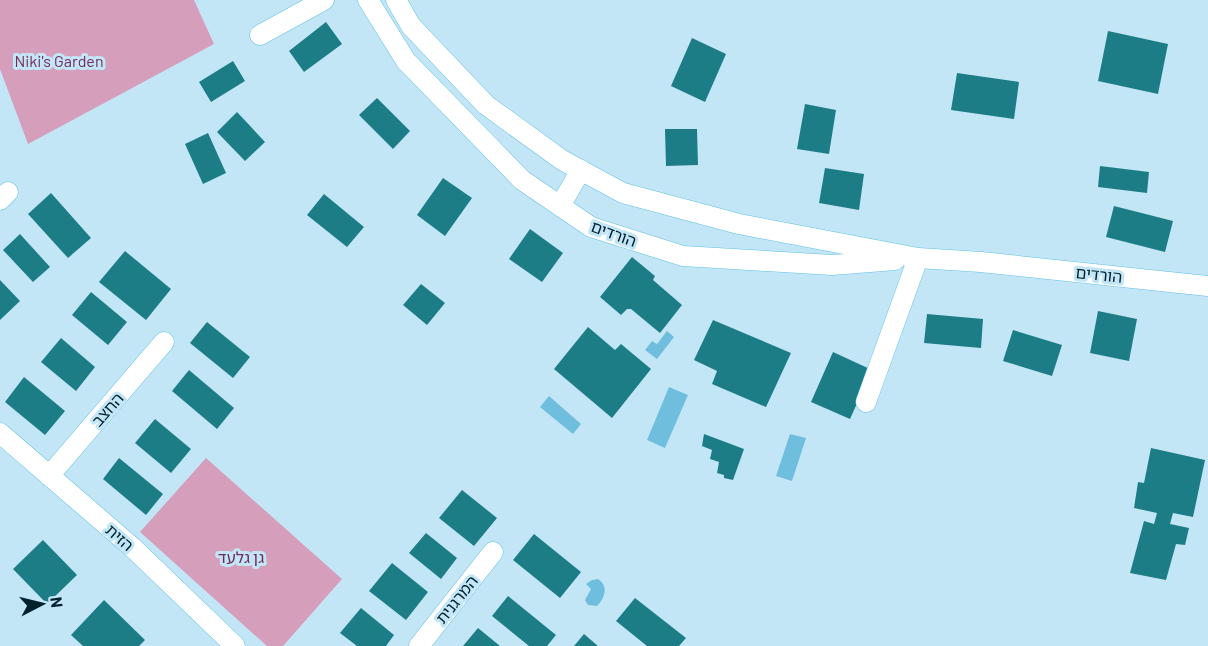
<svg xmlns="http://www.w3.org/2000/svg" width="1208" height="646" viewBox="0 0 1208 646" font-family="Barlow,'Noto Sans Hebrew',sans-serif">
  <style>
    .green { fill: #d59ebb }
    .water { fill: #70bedd }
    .building { fill: #1d7d87 }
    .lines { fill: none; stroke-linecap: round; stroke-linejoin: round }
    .minor-casing { stroke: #5fc1e6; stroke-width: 21 }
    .minor { stroke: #fff; stroke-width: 20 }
    .labels { text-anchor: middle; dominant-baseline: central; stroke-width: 6; stroke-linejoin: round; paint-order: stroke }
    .park-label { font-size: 16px; fill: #752a58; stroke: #c3e6f6 }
    .street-label { font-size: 16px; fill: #01212c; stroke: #c3e6f6 }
  </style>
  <rect width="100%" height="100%" fill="#c3e6f6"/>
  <!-- green -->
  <path class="green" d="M 0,0 L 194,0 L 214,44 L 28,144 L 0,69 Z
    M 206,458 L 342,579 L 283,646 L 267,646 L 140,532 Z"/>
  <!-- water -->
  <path class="water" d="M 667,331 L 674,337 L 657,359 L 645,350 L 652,341 L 657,344 Z
    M 669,387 L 688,395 L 665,448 L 647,440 Z
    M 549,396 L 581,424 L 573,434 L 540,407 Z
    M 790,434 L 806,438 L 792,481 L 776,476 Z
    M 598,579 C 609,586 605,598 597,606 L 588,605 L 585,600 L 591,589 L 586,584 L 592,580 Z"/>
  <!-- building -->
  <path class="building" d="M 326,22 L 342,44 L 304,72 L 289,51 Z
    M 1108,31 L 1168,44 L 1158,94 L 1098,81 Z
    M 692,38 L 726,54 L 705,102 L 671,86 Z
    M 233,61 L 245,81 L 211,102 L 199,82 Z
    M 957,73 L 1019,82 L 1014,119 L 951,110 Z
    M 377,98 L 410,131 L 393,149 L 359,115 Z
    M 805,104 L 836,110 L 829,154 L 797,149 Z
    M 237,112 L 265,142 L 245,161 L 217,132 Z
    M 665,129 L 697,129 L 698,165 L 666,166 Z
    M 208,133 L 226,173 L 203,184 L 185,144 Z
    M 1100,166 L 1149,172 L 1147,193 L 1098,187 Z
    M 825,168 L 864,174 L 859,210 L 819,203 Z
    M 443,178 L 472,198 L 445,236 L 417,215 Z
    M 51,193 L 91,238 L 68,258 L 28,214 Z
    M 324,194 L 364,227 L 347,247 L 307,215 Z
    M 1114,206 L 1173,221 L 1165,252 L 1106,237 Z
    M 530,229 L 563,253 L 542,282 L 509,259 Z
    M 20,234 L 50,267 L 33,282 L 3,250 Z
    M 125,251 L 171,289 L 146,320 L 99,282 Z
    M 632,257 L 655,276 L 653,280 L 682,305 L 660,333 L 631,309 L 627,309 L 621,315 L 600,297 Z
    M 0,280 L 20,301 L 0,320 Z
    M 421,284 L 445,303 L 427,325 L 403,305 Z
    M 91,292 L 127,322 L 108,345 L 72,315 Z
    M 1098,311 L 1137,319 L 1129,361 L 1090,353 Z
    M 927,314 L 983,319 L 981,348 L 924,343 Z
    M 713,320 L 791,353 L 766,407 L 712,384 L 717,371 L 694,360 Z
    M 207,322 L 250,357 L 233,378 L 190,343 Z
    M 588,327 L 615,350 L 621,344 L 651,369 L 612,418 L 554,369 Z
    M 1013,330 L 1062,345 L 1052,376 L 1003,361 Z
    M 61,338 L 95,367 L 76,391 L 41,362 Z
    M 833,352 L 872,370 L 850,419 L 811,402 Z
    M 189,370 L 234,408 L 217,429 L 172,391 Z
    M 24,377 L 65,411 L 45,435 L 5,402 Z
    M 155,419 L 191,449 L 171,473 L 135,443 Z
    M 704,434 L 744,449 L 733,480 L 724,478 L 724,475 L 717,473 L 719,462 L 710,459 L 712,450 L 702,446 Z
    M 1151,448 L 1205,460 L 1193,517 L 1173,513 L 1170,524 L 1189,528 L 1185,545 L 1176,544 L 1166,580 L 1130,573 L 1144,521 L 1154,524 L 1157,513 L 1134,508 L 1138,482 L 1144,483 Z
    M 119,458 L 163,494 L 146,515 L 103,479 Z
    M 462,490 L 497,518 L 474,546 L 439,518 Z
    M 426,533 L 457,558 L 441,579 L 409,553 Z
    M 534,534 L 581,572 L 560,598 L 513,560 Z
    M 43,540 L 77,575 L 47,604 L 13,569 Z
    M 392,563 L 428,592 L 406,620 L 369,591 Z
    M 508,596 L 556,635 L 547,646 L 529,646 L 492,616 Z
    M 635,598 L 686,638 L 679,646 L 647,646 L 616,621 Z
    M 104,600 L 145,640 L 139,646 L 83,646 L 71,635 Z
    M 361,608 L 394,635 L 386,646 L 357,646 L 340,633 Z
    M 478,628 L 500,646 L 463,646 Z
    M 584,634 L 598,646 L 574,646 Z"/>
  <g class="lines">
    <defs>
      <path id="minor" d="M 368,0 L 406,61 L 522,180 L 591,227 L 683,256 L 832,265 L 895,260
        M 396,0 L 411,26 L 486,105 L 562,160 L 623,193 L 739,224 L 918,258 L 981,262 L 1208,286
        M 260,35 L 324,0
        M 0,200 L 8,192
        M 560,206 L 581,170
        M 866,402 L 918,258
        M 0,433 L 132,547 L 235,646
        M 49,476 L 164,342
        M 419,646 L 493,552"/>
    </defs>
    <!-- minor casing -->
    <use href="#minor" class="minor-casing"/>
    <!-- minor -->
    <use href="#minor" class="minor"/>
  </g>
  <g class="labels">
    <!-- park labels -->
    <g class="park-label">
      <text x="59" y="60">Niki's Garden</text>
      <text x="241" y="556">גן גלעד</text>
    </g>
    <!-- street labels -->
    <g class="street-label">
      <text transform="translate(614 233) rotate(20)">הורדים</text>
      <text transform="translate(1099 274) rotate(6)">הורדים</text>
      <text transform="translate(107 409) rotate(-49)">החצב</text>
      <text transform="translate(120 537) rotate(41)">הזית</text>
      <text transform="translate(456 599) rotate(-51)">המרגנית</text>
    </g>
  </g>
  <!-- north arrow -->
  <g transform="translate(42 604) rotate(83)" stroke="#c3e6f6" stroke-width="4.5" paint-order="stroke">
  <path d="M0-4.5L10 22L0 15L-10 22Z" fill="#01212c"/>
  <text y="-9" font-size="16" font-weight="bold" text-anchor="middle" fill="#01212c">N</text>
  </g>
</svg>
